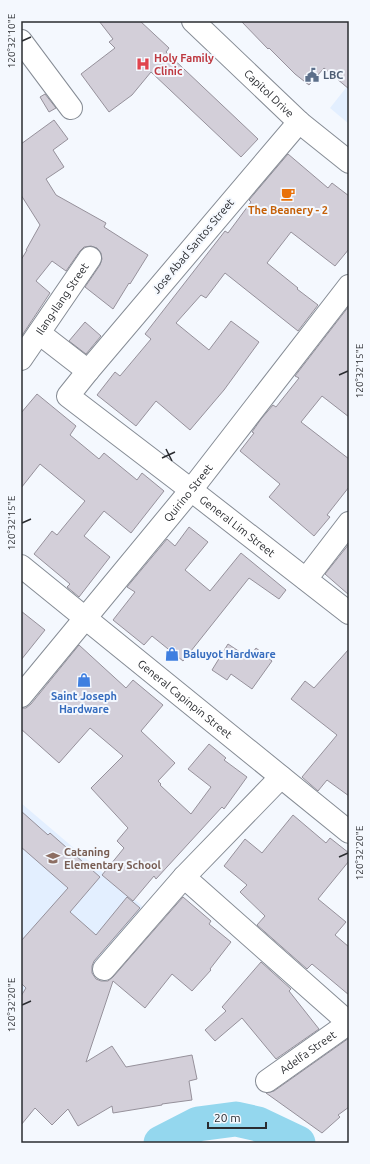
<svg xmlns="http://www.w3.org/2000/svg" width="370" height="1164" viewBox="0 0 370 1164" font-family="Ubuntu,sans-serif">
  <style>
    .built { fill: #e3efff }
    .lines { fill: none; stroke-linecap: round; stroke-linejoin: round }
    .river { stroke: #94d7ee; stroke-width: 35 }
    .building { fill: #d3cfd9; stroke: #96919b }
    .minor-casing { stroke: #868c95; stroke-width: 24 }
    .minor { stroke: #fff; stroke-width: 22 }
    .ticks { fill: none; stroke: #2a2c30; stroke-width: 1.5 }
    .labels { text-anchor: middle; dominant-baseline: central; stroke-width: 4; stroke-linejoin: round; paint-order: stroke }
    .health-label { font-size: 11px; font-weight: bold; fill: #be3a42; stroke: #f4f8fe; text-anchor: start }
    .service-label { font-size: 11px; font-weight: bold; fill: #4e5e75; stroke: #f4f8fe; text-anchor: start }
    .street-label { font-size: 11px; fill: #2a2c30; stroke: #f4f8fe }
    .food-label { font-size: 11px; font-weight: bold; fill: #c56008; stroke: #f4f8fe }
    .shop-label { font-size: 11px; font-weight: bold; fill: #366cbe; stroke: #f4f8fe; text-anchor: start }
    .education-label { font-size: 11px; font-weight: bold; fill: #785e54; stroke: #f4f8fe; text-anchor: start }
    .neatline { fill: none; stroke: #2a2c30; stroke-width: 1.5 }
    .ticks-label { font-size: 10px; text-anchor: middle; fill: #2a2c30 }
  </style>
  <rect width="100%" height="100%" fill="#f4f8fe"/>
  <!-- built -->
  <path class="built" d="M 349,84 L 349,124 L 330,108 Z
    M 21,803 L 149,912 L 95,977 L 21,1009 Z"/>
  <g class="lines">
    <!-- river -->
    <path class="river" d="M 161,1143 L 198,1124 L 236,1119 L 258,1124 L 298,1143"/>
  </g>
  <!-- building -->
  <path class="building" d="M 99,21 L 140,21 L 169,48 L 166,52 L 258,139 L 241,157 L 151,72 L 132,95 L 109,112 L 81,74 L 115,48 L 109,42 L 113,39 Z
    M 241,21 L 349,21 L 349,89 L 324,68 L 309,85 L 295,74 L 269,48 L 268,49 Z
    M 45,94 L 56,108 L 49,112 L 40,97 Z
    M 54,120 L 68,139 L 53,150 L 64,167 L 46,179 L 56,195 L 106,223 L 104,227 L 148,255 L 130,284 L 129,283 L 113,309 L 85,287 L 100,265 L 102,259 L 101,253 L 97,248 L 91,246 L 84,247 L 80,251 L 66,271 L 52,261 L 36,281 L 50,293 L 21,337 L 21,260 L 27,250 L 26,250 L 40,225 L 21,195 L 21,144 Z
    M 288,154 L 328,188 L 332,183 L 349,196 L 349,249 L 335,266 L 291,232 L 267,263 L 298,288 L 297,289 L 318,305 L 298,331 L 225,273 L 206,298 L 201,295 L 176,323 L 209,350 L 231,321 L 259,342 L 224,390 L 190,430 L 156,401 L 136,426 L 97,395 L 115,372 L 120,376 L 151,339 L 145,334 L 225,231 L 228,233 L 251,202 L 249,200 Z
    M 349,306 L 349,417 L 322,396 L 301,422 L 349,459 L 349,487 L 327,515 L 330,517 L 314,536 L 269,497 L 280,484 L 240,451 L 254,433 L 252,432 L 261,419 L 273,405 L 276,407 L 299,378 L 295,376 Z
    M 85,322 L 101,336 L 86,354 L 69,341 Z
    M 37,394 L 76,426 L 70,435 L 99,459 L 104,453 L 137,480 L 142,473 L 164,491 L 131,533 L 104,511 L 84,536 L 110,557 L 79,597 L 67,587 L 70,584 L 34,554 L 52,531 L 57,535 L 85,501 L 40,464 L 21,488 L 21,413 Z
    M 189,527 L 208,542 L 185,570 L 210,591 L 241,553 L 286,590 L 279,599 L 249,578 L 183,661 L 152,636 L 144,645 L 113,620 L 135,592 L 127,587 L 167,539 L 175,546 Z
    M 349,544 L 349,595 L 325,574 Z
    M 21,611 L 45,630 L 21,660 Z
    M 228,644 L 249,658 L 256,648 L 272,661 L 252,689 L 231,674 L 227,680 L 212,670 Z
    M 79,645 L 126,688 L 133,680 L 163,705 L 141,731 L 175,763 L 158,781 L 161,784 L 160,785 L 191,814 L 211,787 L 188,769 L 209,744 L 226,758 L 224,760 L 247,777 L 224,809 L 222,807 L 156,879 L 154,876 L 133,901 L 102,875 L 124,848 L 117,841 L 128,828 L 91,788 L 123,756 L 90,728 L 59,763 L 21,729 L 21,708 L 26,708 L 31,704 Z
    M 349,649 L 349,796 L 327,780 L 318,791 L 302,777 L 337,735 L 291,699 L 305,681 L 314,688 Z
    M 21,811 L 48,835 L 50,833 L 100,877 L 70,912 L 96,935 L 127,897 L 140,908 L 94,961 L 92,966 L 92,973 L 96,979 L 101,981 L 108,981 L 113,977 L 183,897 L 211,921 L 209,924 L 231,942 L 210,969 L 211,970 L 192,991 L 172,974 L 145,1008 L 113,981 L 86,1062 L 112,1046 L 126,1067 L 192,1055 L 197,1079 L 189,1081 L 192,1100 L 162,1104 L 162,1105 L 113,1113 L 112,1106 L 78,1126 L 68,1109 L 52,1125 L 35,1108 L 21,1125 L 21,996 L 26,988 L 21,983 L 21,941 L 68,888 L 21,847 Z
    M 293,815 L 326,843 L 330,838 L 349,853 L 349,861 L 318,899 L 346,922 L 335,935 L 349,947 L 349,995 L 312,964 L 307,969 L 257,925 L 265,916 L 240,892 L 247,885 L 224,866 L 245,839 L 262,853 Z
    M 261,962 L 291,989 L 289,991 L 319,1029 L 276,1059 L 242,1018 L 215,1041 L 205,1030 L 226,1011 L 222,1007 Z
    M 349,1038 L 349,1107 L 338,1115 L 340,1117 L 322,1133 L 266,1093 L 274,1091 Z"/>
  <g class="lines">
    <defs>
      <g id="minor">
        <path id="s1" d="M 193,21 L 299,122 L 349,162"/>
        <path d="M 21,41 L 71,108"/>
        <path id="s2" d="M 299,122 L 88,371 L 68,396 L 191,490 L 349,613"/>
        <path d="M 39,333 L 88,371"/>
        <path id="s3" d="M 21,359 L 90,258"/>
        <path id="s4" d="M 21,566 L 349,832"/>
        <path d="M 306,579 L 349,523"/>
        <path id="s5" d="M 21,696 L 191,490 L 349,286"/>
        <path d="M 184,877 L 349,1023"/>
        <path d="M 104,969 L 184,877 L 281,777"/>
        <path id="s6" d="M 267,1081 L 349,1023"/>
      </g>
    </defs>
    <!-- minor casing -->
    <use href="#minor" class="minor-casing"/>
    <!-- minor -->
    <use href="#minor" class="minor"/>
  </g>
  <!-- ticks -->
  <path class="ticks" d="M 22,41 L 31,37M 339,375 L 348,371M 166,449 L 172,461M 162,458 L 175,452M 22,523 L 31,519M 339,857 L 348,853M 22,1005 L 31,1001"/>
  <!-- icons -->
  <defs>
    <symbol id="hospital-bare" viewBox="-9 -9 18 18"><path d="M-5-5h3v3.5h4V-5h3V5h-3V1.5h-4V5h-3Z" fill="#e0444e" stroke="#f4f8fe" stroke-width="2.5" paint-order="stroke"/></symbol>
    <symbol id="civic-bare" viewBox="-9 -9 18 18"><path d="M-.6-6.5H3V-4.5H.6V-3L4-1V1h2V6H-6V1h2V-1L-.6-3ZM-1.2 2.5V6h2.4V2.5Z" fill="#5c6f8a" stroke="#f4f8fe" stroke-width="2.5" paint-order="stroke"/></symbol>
    <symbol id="cafe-bare" viewBox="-9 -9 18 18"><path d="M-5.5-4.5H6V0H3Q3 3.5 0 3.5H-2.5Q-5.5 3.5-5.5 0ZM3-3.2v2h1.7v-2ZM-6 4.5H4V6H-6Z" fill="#e8710a" stroke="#f4f8fe" stroke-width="2.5" paint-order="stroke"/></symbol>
    <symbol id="shop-bare" viewBox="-9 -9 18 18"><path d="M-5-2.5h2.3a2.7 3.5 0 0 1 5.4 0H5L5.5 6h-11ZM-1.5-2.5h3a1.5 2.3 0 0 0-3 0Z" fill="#3f7fe0" stroke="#f4f8fe" stroke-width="2.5" paint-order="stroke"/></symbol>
    <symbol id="school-bare" viewBox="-9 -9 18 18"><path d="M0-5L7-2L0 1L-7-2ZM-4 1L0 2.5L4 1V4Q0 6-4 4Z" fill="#8d6e63" stroke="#f4f8fe" stroke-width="2.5" paint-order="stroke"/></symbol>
  </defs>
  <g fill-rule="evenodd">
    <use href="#hospital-bare" x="133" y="54" width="20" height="20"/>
    <use href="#civic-bare" x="302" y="65" width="20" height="20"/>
    <use href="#cafe-bare" x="278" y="184" width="20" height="20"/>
    <use href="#shop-bare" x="162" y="644" width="20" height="20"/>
    <use href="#shop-bare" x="74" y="670" width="20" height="20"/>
    <use href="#school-bare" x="43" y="848" width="20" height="20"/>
  </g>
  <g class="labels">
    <!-- health labels -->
    <g class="health-label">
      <text x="154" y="58">Holy Family<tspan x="154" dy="13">Clinic</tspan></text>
    </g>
    <!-- service labels -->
    <g class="service-label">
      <text x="323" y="75">LBC</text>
    </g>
    <!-- street labels -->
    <g class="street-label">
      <text stroke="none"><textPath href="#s1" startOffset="105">Capitol Drive</textPath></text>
      <text transform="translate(193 246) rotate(-50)">Jose Abad Santos Street</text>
      <text stroke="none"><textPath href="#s3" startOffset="73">Ilang-Ilang Street</textPath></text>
      <text stroke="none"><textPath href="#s5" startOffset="263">Quirino Street</textPath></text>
      <text stroke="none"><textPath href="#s2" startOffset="572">General Lim Street</textPath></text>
      <text stroke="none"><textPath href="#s4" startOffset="211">General Capinpin Street</textPath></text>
      <text stroke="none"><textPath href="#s6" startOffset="50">Adelfa Street</textPath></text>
    </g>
    <!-- food labels -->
    <g class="food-label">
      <text x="288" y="210">The Beanery - 2</text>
    </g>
    <!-- shop labels -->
    <g class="shop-label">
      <text x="183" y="654">Baluyot Hardware</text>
      <text x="84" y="696" text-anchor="middle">Saint Joseph<tspan x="84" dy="13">Hardware</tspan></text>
    </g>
    <!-- education labels -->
    <g class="education-label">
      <text x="64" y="852">Cataning<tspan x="64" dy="13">Elementary School</tspan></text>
    </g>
  </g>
  <!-- border -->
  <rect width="370" height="1164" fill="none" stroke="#f4f8fe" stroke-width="44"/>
  <!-- scale -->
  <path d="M208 1122v6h58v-6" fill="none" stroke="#2a2c30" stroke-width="2"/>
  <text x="214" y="1122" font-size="12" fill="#2a2c30" stroke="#f4f8fe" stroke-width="3" paint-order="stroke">20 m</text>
  <rect x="22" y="22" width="326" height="1120" class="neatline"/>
  <g class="ticks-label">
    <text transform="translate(11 41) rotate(-90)" y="4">120°32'10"E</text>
    <text transform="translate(359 371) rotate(-90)" y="4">120°32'15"E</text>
    <text transform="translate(11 523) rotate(-90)" y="4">120°32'15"E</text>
    <text transform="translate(359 853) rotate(-90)" y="4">120°32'20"E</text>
    <text transform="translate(11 1005) rotate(-90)" y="4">120°32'20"E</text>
  </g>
</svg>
